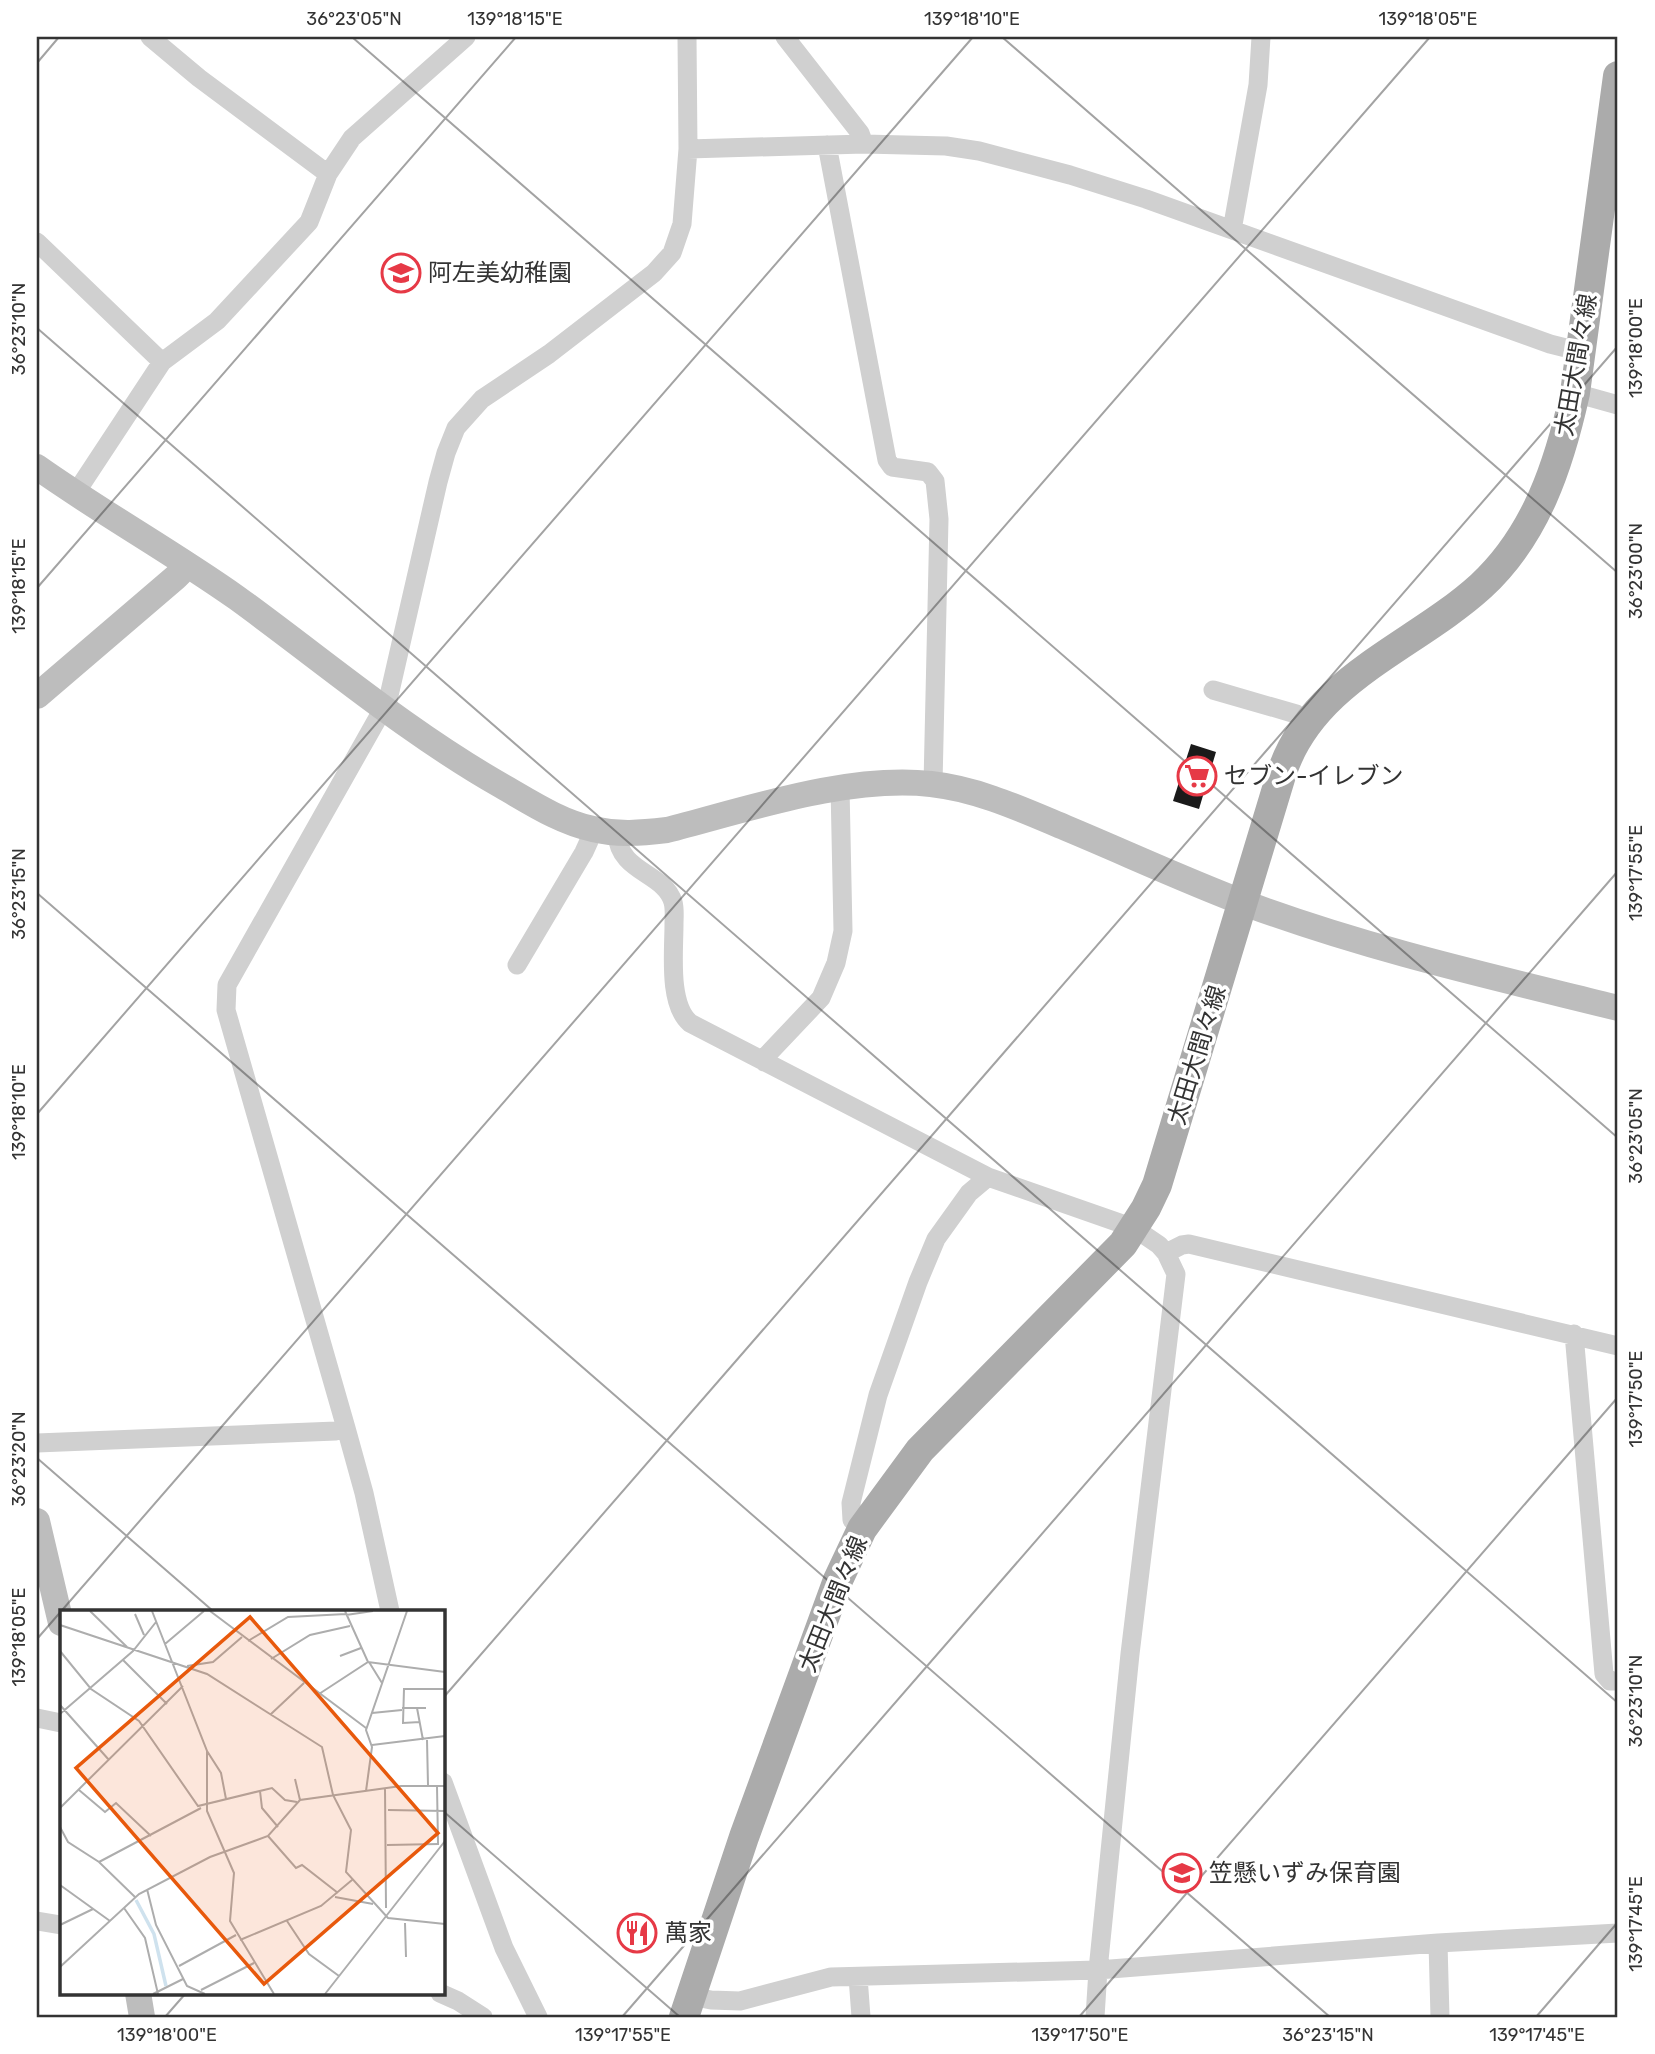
<svg xmlns="http://www.w3.org/2000/svg" width="1655" height="2054" viewBox="0 0 1655 2054" font-family="Rubik,'Noto Sans JP',sans-serif">
  <style>
    .building { fill: #1a1a1a }
    .lines { fill: none; stroke-linecap: round; stroke-linejoin: round }
    .street { stroke: #d0d0d0; stroke-width: 19 }
    .secondary { stroke: #bdbdbd; stroke-width: 26 }
    .primary { stroke: #ababab; stroke-width: 30 }
    .ticks { fill: none; stroke: #333; stroke-width: 2; stroke-opacity: 0.45 }
    .labels { text-anchor: middle; dominant-baseline: central; stroke-width: 7; stroke-linejoin: round; paint-order: stroke }
    .poi-label { font-size: 24px; fill: #333; stroke: #fff; text-anchor: start }
    .street-label { font-size: 24px; fill: #333; stroke: #fff }
    .inset-river { fill: none; stroke: #cfe2ee; stroke-width: 3.5 }
    .inset-road { fill: none; stroke: #adadad; stroke-width: 2 }
    .view { fill: #e8590c; fill-opacity: 0.15; stroke: #e8590c; stroke-width: 3.5 }
    .inset-edge { fill: none; stroke: #333; stroke-width: 3.5 }
    .neatline { fill: none; stroke: #333; stroke-width: 2.5 }
    .ticks-label { font-size: 18px; text-anchor: middle; fill: #333 }
  </style>
  <rect width="100%" height="100%" fill="#fff"/>
  <!-- building -->
  <path class="building" d="M 1191,744 L 1216,752 L 1199,809 L 1173,801 Z"/>
  <g class="lines">
    <!-- street -->
    <path class="street" d="M 150,37 L 199,78 L 328,174
      M 785,37 L 860,133 L 864,144
      M 827,145 L 887,460 L 892,467 L 928,472 L 935,481 L 939,519 L 933,784
      M 688,149 L 864,144 L 946,146 L 979,151 L 1070,175 L 1146,199 L 1550,344 L 1582,352
      M 1232,230 L 1258,85 L 1261,37
      M 37,242 L 162,362
      M 1575,393 L 1618,405
      M 75,494 L 162,362 L 217,321 L 309,222 L 328,174 L 352,138 L 466,37
      M 1213,690 L 1296,714 L 1308,723
      M 617,834 C 619,873 664,872 673,902 C 675,909 674,917 674,924 C 674,952 668,1004 690,1023 L 988,1177 L 1134,1228 L 1159,1245 L 1166,1253 L 1176,1274 L 1130,1654 L 1098,1970 L 1095,2017
      M 517,965 L 584,852 L 589,841 L 591,829
      M 764,1062 L 768,1054 L 821,998 L 836,963 L 843,931 L 840,787
      M 1166,1253 L 1182,1245 L 1189,1244 L 1618,1346
      M 1574,1334 L 1604,1674 L 1610,1681 L 1618,1681
      M 37,1443 L 336,1431 L 346,1428
      M 862,1529 L 852,1520 L 851,1503 L 878,1395 L 918,1282 L 936,1239 L 969,1193 L 988,1177
      M 390,1611 L 364,1493 L 346,1428 L 226,1010 L 227,985 L 388,700 L 438,482 L 446,453 L 456,428 L 482,399 L 549,354 L 654,273 L 672,253 L 682,224 L 688,149 L 687,37
      M 37,1718 L 61,1723
      M 443,1782 L 504,1948 L 538,2017
      M 37,1921 L 61,1925
      M 1438,1943 L 1440,2017
      M 858,1977 L 861,2017
      M 440,1993 L 458,2001 L 483,2017
      M 691,1996 L 711,2000 L 740,2001 L 831,1977 L 1098,1970 L 1438,1943 L 1618,1933"/>
    <!-- secondary -->
    <path class="secondary" d="M 37,467 C 102,513 172,552 237,598 C 325,662 407,732 502,786 C 530,802 560,822 593,829 C 618,835 641,833 667,830 C 749,809 847,775 931,784 C 978,789 1023,810 1066,828 C 1126,853 1186,881 1247,904 C 1368,949 1493,977 1618,1008
      M 37,696 L 176,577 L 188,565
      M 37,1521 L 61,1623
      M 138,1993 L 142,2017"/>
    <!-- primary -->
    <path class="primary" d="M 684,2017 L 744,1837 L 838,1580 L 862,1529 L 920,1450 L 1123,1244 L 1146,1208 L 1157,1185 L 1282,772 C 1313,679 1414,647 1481,586 C 1536,535 1559,465 1575,393 L 1618,76"/>
  </g>
  <!-- ticks -->
  <path class="ticks" d="M 352,37 L 1618,1138M 1002,37 L 1618,573M 37,63 L 59,37M 37,328 L 1618,1703M 37,588 L 516,37M 37,893 L 1330,2017M 37,1114 L 973,37M 37,1458 L 213,1611M 37,1639 L 1430,37M 443,1698 L 1618,346M 443,1811 L 680,2017M 165,2017 L 186,1993M 622,2017 L 1618,871M 1079,2017 L 1618,1397M 1536,2017 L 1618,1922"/>
  <!-- icons -->
  <defs>
    <symbol id="school-ring" viewBox="-11 -11 22 22"><circle r="9.5" fill="#fff" stroke="#e63946" stroke-width="1.5"/><path d="M0-5L7-2L0 1L-7-2ZM-4 1L0 2.5L4 1V4Q0 6-4 4Z" fill="#e63946"/></symbol>
    <symbol id="supermarket-ring" viewBox="-11 -11 22 22"><circle r="9.5" fill="#fff" stroke="#e63946" stroke-width="1.5"/><path d="M-6-5.5h2.5l.6 2H6L4.5 2H-2.5L-4.4-4H-6ZM-1.5 3.2a1.3 1.3 0 1 0 .1 0ZM3 3.2a1.3 1.3 0 1 0 .1 0Z" fill="#e63946"/></symbol>
    <symbol id="restaurant-ring" viewBox="-11 -11 22 22"><circle r="9.5" fill="#fff" stroke="#e63946" stroke-width="1.5"/><path d="M-5-6h1v4h1v-4h1v4h1v-4h1v5L-1.5 .5V6h-2V.5L-5-1ZM5-6V6H3V1.5H1.5Q1.5-4 5-6Z" fill="#e63946"/></symbol>
  </defs>
  <g fill-rule="evenodd">
    <use href="#school-ring" x="379" y="251" width="44" height="44"/>
    <use href="#supermarket-ring" x="1175" y="754" width="44" height="44"/>
    <use href="#school-ring" x="1160" y="1851" width="44" height="44"/>
    <use href="#restaurant-ring" x="615" y="1911" width="44" height="44"/>
  </g>
  <g class="labels">
    <!-- poi labels -->
    <g class="poi-label">
      <text x="428" y="273">阿左美幼稚園</text>
      <text x="1224" y="776">セブン-イレブン</text>
      <text x="1209" y="1873">笠懸いずみ保育園</text>
      <text x="664" y="1933">萬家</text>
    </g>
    <!-- street labels -->
    <g class="street-label">
      <text transform="translate(1576 365) rotate(-80)">太田大間々線</text>
      <text transform="translate(1197 1055) rotate(-73)">太田大間々線</text>
      <text transform="translate(833 1604) rotate(-68)">太田大間々線</text>
    </g>
  </g>
  <!-- overview -->
  <g transform="translate(60 1610)">
    <rect width="385" height="385" fill="#fff"/>
    <path class="inset-river" d="M 76,290 L 94,324 L 106,376"/>
    <path class="inset-road" d="M 30,1 L 67,37M 92,1 L 147,141 L 147,201 L 174,263 L 170,311 L 214,384M 150,1 L 306,118M 285,1 L 308,52M 75,4 L 84,25M 286,5 L 313,1M 0,15 L 147,64 L 262,137 L 273,185 L 291,220 L 286,262 L 328,308 L 385,314M 188,31 L 228,7 L 286,4M 105,34 L 144,1M 0,41 L 31,79 L 79,111 L 138,196 L 212,178 L 225,190 L 237,192M 280,46 L 301,38M 211,49 L 250,25 L 290,16M 63,50 L 107,94M 309,52 L 322,73M 127,56 L 153,52 L 182,27M 259,84 L 308,52 L 385,62M 0,95 L 49,150M 342,98 L 366,98M 357,98 L 363,130M 312,103 L 342,100M 0,104 L 73,41 L 96,12M 211,104 L 244,73M 360,112 L 343,113 L 344,79 L 385,79M 367,130 L 368,175M 312,135 L 385,126M 147,141 L 161,163 L 166,189M 235,169 L 240,190M 377,176 L 378,233M 325,178 L 326,298M 19,180 L 45,202 L 56,193 L 91,226M 200,181 L 202,198 L 218,217M 306,181 L 312,137 L 306,120 L 347,1M 0,198 L 123,76M 328,200 L 385,201M 0,217 L 8,232 L 39,252 L 75,287M 208,226 L 236,258 L 242,255 L 278,283M 327,235 L 379,234M 39,252 L 141,198M 0,275 L 50,311M 87,279 L 96,315 L 127,376 L 145,384M 275,287 L 313,294M 64,298 L 85,328 L 98,384M 227,311 L 249,344 L 279,366M 345,313 L 346,347M 0,315 L 33,299M 180,330 L 261,296 L 292,270M 119,356 L 176,325M 0,357 L 79,284 L 150,247 L 208,226 L 240,190 L 341,176 L 385,176M 141,380 L 194,353M 93,384 L 123,369M 265,384 L 385,231"/>
    <path class="view" d="M 190,7 L 378,223 L 204,374 L 16,158 Z"/>
    <rect width="385" height="385" class="inset-edge"/>
  </g>
  <!-- border -->
  <rect width="1655" height="2054" fill="none" stroke="#ffffff" stroke-width="77"/>
  <rect x="38" y="38" width="1578" height="1978" class="neatline"/>
  <g class="ticks-label">
    <text x="354" y="25">36°23'05"N</text>
    <text x="515" y="25">139°18'15"E</text>
    <text x="972" y="25">139°18'10"E</text>
    <text x="1428" y="25">139°18'05"E</text>
    <text transform="translate(19 329) rotate(-90)" y="6">36°23'10"N</text>
    <text transform="translate(1636 348) rotate(-90)" y="6">139°18'00"E</text>
    <text transform="translate(1636 571) rotate(-90)" y="6">36°23'00"N</text>
    <text transform="translate(19 586) rotate(-90)" y="6">139°18'15"E</text>
    <text transform="translate(1636 873) rotate(-90)" y="6">139°17'55"E</text>
    <text transform="translate(19 894) rotate(-90)" y="6">36°23'15"N</text>
    <text transform="translate(19 1112) rotate(-90)" y="6">139°18'10"E</text>
    <text transform="translate(1636 1136) rotate(-90)" y="6">36°23'05"N</text>
    <text transform="translate(1636 1399) rotate(-90)" y="6">139°17'50"E</text>
    <text transform="translate(19 1459) rotate(-90)" y="6">36°23'20"N</text>
    <text transform="translate(19 1637) rotate(-90)" y="6">139°18'05"E</text>
    <text transform="translate(1636 1701) rotate(-90)" y="6">36°23'10"N</text>
    <text transform="translate(1636 1924) rotate(-90)" y="6">139°17'45"E</text>
    <text x="167" y="2041">139°18'00"E</text>
    <text x="623" y="2041">139°17'55"E</text>
    <text x="1080" y="2041">139°17'50"E</text>
    <text x="1328" y="2041">36°23'15"N</text>
    <text x="1537" y="2041">139°17'45"E</text>
  </g>
</svg>
